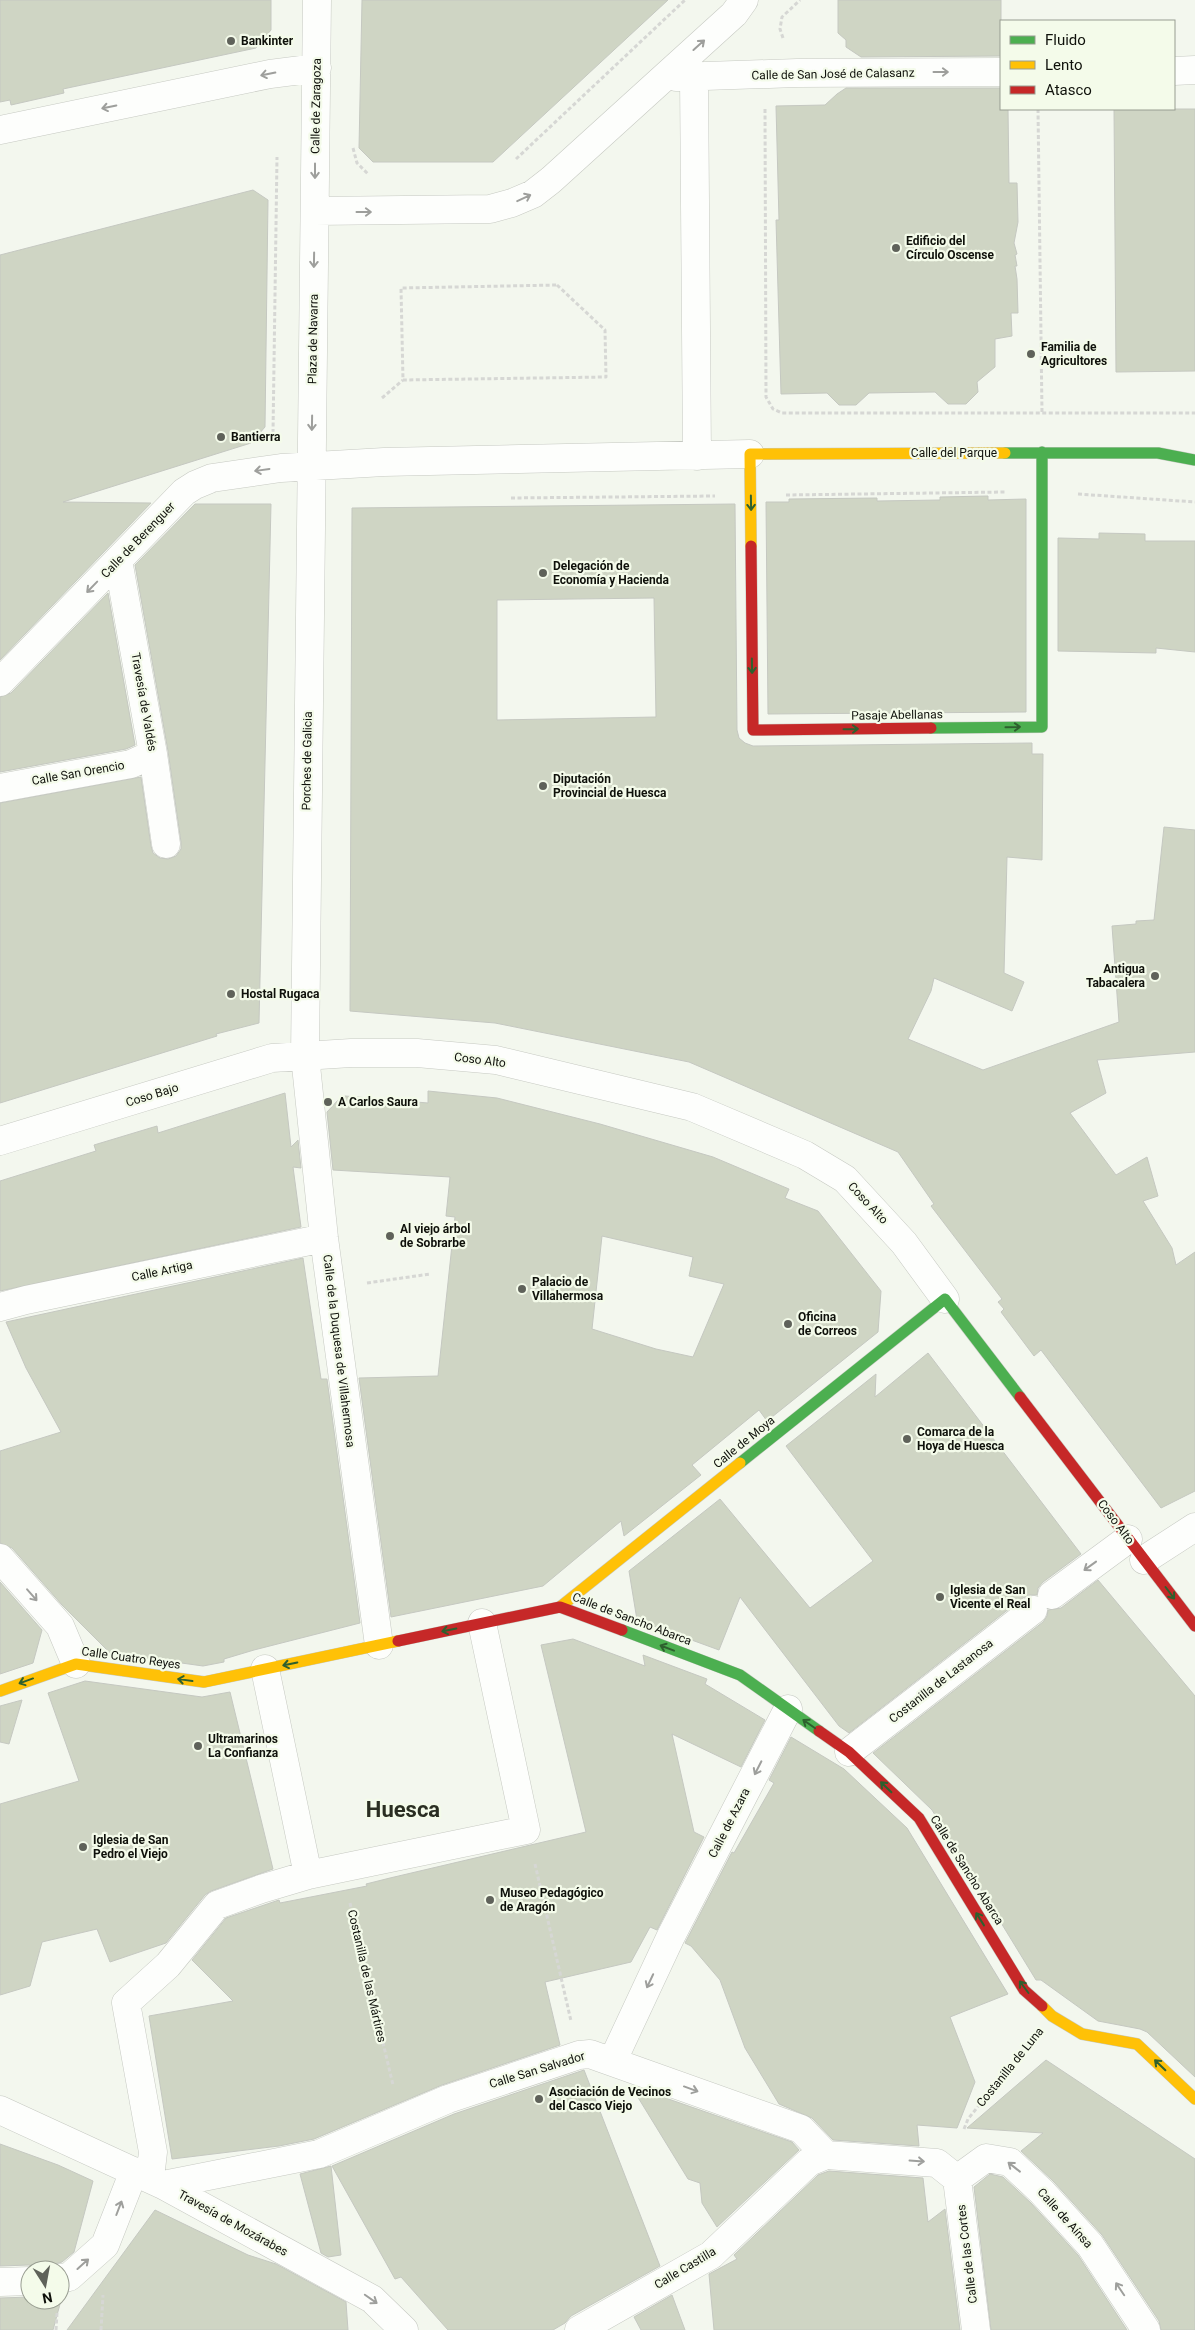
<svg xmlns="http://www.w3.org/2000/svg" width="1195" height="2330" viewBox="0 0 1195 2330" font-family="Roboto,sans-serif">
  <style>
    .building { fill: #cfd5c4; stroke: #c5c8c1; fill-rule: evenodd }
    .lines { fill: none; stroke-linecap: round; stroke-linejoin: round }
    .street-casing { stroke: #c6c9c2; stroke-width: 29 }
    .fast-casing { stroke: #c6c9c2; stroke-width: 12 }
    .slow-casing { stroke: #c6c9c2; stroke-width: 12 }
    .jam-casing { stroke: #c6c9c2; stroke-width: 12 }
    .path { stroke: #d6d7d4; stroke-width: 3; stroke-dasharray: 4 2.5; stroke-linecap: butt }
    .street { stroke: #fdfefc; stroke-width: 28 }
    .fast { stroke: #4caf50; stroke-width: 11 }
    .slow { stroke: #ffc107; stroke-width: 11 }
    .jam { stroke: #c62828; stroke-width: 11 }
    .oneway { stroke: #9e9f9c }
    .oneway2 { stroke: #2e602e }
    .poi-dot { fill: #5f625a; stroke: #f4fbea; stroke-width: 2 }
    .labels { text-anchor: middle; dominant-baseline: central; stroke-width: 4.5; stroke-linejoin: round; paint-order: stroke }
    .poi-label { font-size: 12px; font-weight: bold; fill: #0f110b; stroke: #f4fbea; text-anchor: start }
    .street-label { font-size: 12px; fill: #0f110b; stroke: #f4fbea }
    .town-label { font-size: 22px; font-weight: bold; fill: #2a2e22; stroke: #f4fbea }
  </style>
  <rect width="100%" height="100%" fill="#f3f7ee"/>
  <!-- building -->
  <path class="building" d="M 0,0 L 271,0 L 271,30 L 256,48 L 63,89 L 64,93 L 11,105 L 10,100 L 0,102 Z
    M 362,0 L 668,0 L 493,162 L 373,162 L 359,148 Z
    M 838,0 L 1001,0 L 1001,56 L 861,57 L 846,47 L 846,40 L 838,33 Z
    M 846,88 L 1001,88 L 1001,109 L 1008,109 L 1009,183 L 1017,183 L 1018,222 L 1014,243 L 1017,254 L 1015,255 L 1017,266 L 1015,266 L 1017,279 L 1018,313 L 1011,313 L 1012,336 L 995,339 L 995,367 L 977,382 L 978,392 L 966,404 L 948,404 L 935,392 L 869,393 L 856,405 L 839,405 L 827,393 L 781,394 L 776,220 L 779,220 L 776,106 L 825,105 L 837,94 Z
    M 1114,109 L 1195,109 L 1195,371 L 1116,372 Z
    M 253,190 L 268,200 L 265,427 L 251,443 L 63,502 L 151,503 L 0,660 L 0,255 Z
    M 988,496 L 988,500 L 1026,499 L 1026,712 L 768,714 L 766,502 L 789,502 L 789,499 L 877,498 L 877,501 L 940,500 L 940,497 Z
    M 195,504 L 271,504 L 259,1023 L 216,1034 L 217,1036 L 0,1103 L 0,803 L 141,777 L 151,846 L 153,853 L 160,858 L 168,859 L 176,856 L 181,849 L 181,842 L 168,751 L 135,565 Z
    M 735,504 L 737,730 L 739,738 L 745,743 L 753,746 L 1032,743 L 1032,754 L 1043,754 L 1042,860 L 1007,857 L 1004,973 L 1024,982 L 1012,1011 L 934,978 L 931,991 L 908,1039 L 983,1070 L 1119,1022 L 1112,926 L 1136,924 L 1136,921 L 1154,920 L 1164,827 L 1195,830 L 1195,1052 L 1097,1060 L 1106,1093 L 1070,1113 L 1116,1175 L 1147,1157 L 1158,1196 L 1143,1201 L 1172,1248 L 1176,1265 L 1195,1252 L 1195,1491 L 1161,1508 L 1041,1350 L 1034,1356 L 1001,1312 L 1004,1309 L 998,1302 L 1002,1299 L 931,1206 L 934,1204 L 898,1152 L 689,1062 L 495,1023 L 350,1011 L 352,508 ZM 654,598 L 656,717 L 497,720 L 497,600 Z
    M 1099,533 L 1145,534 L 1145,541 L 1195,541 L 1195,652 L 1156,648 L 1156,653 L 1058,651 L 1058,538 L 1099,539 Z
    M 108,593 L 135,745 L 126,749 L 0,772 L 0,697 L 11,693 Z
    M 428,1091 L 497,1098 L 600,1124 L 713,1157 L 789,1189 L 785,1198 L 818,1211 L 881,1291 L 878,1332 L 767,1421 L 759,1410 L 692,1465 L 701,1475 L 624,1536 L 621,1521 L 543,1586 L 391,1617 L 359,1378 L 438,1376 L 455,1217 L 446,1216 L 450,1177 L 333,1170 L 327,1112 L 339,1099 L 345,1096 L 428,1103 ZM 602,1236 L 693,1257 L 689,1276 L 724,1284 L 693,1357 L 656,1349 L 592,1329 Z
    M 285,1093 L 291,1147 L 298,1140 L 301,1168 L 293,1167 L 301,1227 L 0,1291 L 0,1181 L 96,1151 L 94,1145 L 157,1126 L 158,1133 Z
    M 303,1258 L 321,1379 L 327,1379 L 360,1623 L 254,1650 L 224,1659 L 224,1662 L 203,1666 L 110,1653 L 62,1605 L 12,1548 L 0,1543 L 0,1451 L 61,1432 L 26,1368 L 6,1322 Z
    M 928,1353 L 1081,1554 L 1043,1582 L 1038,1588 L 1037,1595 L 1030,1595 L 1023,1598 L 849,1733 L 839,1726 L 740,1597 L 719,1650 L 637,1620 L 629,1571 L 720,1499 L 810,1608 L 873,1561 L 786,1446 L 876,1374 L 875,1397 Z
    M 1098,1580 L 1195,1696 L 1195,2077 L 1147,2032 L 1140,2029 L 1098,2021 L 1041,1980 L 1036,1980 L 932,1810 L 873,1753 L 1043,1622 L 1047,1616 L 1048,1610 L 1061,1608 Z
    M 0,1582 L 42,1630 L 33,1663 L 0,1674 Z
    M 573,1639 L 645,1666 L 643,1655 L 707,1679 L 705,1684 L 765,1720 L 741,1767 L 672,1734 L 694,1832 L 704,1837 L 657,1930 L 650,1927 L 631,1962 L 545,1982 L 560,2045 L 442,2085 L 314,2139 L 279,2146 L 172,2159 L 149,2016 L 233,2001 L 192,1960 L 226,1918 L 279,1900 L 280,1903 L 367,1886 L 366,1884 L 390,1878 L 586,1832 L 541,1645 Z
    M 85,1681 L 202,1697 L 230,1692 L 273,1869 L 211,1891 L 205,1895 L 166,1943 L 110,1962 L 97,1929 L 42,1942 L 30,1986 L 0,1995 L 0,1804 L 79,1781 L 48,1693 Z
    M 22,1700 L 9,1744 L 0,1742 L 0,1706 Z
    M 791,1737 L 844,1769 L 907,1828 L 1008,1994 L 950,2017 L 975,2082 L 957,2128 L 917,2125 L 919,2146 L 833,2140 L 812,2118 L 779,2104 L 745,2048 L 720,1980 L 691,1946 L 685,1943 L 732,1852 L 734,1853 L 774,1783 L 769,1780 Z
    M 1046,2060 L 1195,2159 L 1195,2330 L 1161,2330 L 1159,2321 L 1102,2235 L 1054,2182 L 1021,2151 L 1043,2133 L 967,2128 Z
    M 584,2070 L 660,2266 L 571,2316 L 565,2323 L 553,2330 L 448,2330 L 401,2277 L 395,2279 L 332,2166 L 454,2114 Z
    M 631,2086 L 792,2142 L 799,2150 L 717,2227 L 702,2203 L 700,2183 L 688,2179 Z
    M 0,2144 L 58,2165 L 93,2181 L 74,2252 L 62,2262 L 51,2265 L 47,2270 L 40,2270 L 29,2265 L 0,2266 Z
    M 331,2166 L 341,2255 L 328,2257 L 321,2253 L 300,2174 Z
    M 829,2171 L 923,2178 L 928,2222 L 945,2209 L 960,2330 L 714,2330 L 709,2274 L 737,2259 L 734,2255 L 818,2175 Z
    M 990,2174 L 1003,2177 L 1031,2203 L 1078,2255 L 1127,2330 L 991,2330 L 974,2187 Z
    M 155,2210 L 248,2255 L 276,2264 L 346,2302 L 348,2330 L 67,2330 Z
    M 60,2293 L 63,2293 L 53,2330 L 0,2330 L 0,2298 L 30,2297 L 30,2300 L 60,2300 Z
    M 672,2295 L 685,2330 L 641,2330 L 634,2317 Z"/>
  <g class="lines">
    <defs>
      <path id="street" d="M 317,0 L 305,1056 L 324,1238 L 379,1645
        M 1174,71 L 1195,70
        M 694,76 L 697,456
        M 676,77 L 797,73 L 1001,72
        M 0,130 L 270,74 L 317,68
        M 315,211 L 490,209 L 512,203 L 533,194 L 551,180 L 734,14 L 744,0
        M 118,560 L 153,754 L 166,844
        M 0,682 L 184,492 L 195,485 L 212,478 L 281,468 L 384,462 L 750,454
        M 0,788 L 131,764 L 153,754
        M 0,1141 L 272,1058 L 351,1053 L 417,1053 L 496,1060 L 692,1107 L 805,1155 L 845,1179 L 904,1243 L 945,1299
        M 0,1307 L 26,1300 L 324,1238
        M 0,1558 L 60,1626 L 76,1664
        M 1144,1560 L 1195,1527
        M 1052,1595 L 1128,1539
        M 265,1669 L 308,1875 L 526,1830 L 482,1623
        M 849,1752 L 1033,1610
        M 613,2060 L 671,1936 L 788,1709
        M 0,2110 L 163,2185 L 372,2299 L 404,2330
        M 150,2178 L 153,2152 L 126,2003 L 168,1965 L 217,1905 L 261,1889 L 308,1875
        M 957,2179 L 986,2158 L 1010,2162 L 1042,2192 L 1090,2245 L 1146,2330
        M 957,2179 L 976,2330
        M 163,2185 L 319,2154 L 448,2099 L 579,2055 L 590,2054 L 801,2129 L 826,2155 L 937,2163 L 957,2179
        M 60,2278 L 69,2277 L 105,2245 L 134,2171
        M 0,2282 L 30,2281
        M 579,2330 L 711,2255 L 809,2162 L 826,2155"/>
      <path id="fast" d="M 1005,453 L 1158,453 L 1195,460
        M 931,728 L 1042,727 L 1042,452
        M 740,1463 L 945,1299 L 1020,1397
        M 622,1630 L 740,1675 L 819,1731"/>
      <path id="slow" d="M 751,546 L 750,454 L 1005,453
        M 560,1607 L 740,1463
        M 0,1691 L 76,1664 L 204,1682 L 398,1641
        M 1042,2006 L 1052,2016 L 1082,2034 L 1137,2044 L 1195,2099"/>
      <path id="jam" d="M 751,546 L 753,730 L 931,728
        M 1020,1397 L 1195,1626
        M 398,1641 L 560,1607 L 622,1630
        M 819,1731 L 849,1752 L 919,1818 L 1024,1990 L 1042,2006"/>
    </defs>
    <!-- street casing -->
    <use href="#street" class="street-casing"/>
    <!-- fast casing -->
    <use href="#fast" class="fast-casing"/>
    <!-- slow casing -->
    <use href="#slow" class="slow-casing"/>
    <!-- jam casing -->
    <use href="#jam" class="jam-casing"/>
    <!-- path -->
    <path class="path" d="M 783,38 L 780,29 L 782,17 L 800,0
      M 765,109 L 766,397 L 773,409 L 782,413 L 1195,413
      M 1038,109 L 1042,413
      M 353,148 L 357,163 L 368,174
      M 516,159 L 685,0
      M 557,285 L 605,330 L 606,377 L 403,380 L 401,288 Z
      M 382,398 L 403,380
      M 273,433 L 277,157
      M 1078,494 L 1195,502
      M 786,495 L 1005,492
      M 511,498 L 715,496
      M 367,1283 L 430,1274
      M 535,1864 L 571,2021
      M 350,1903 L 393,2085
      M 964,2129 L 968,2119 L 1029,2043
      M 56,2330 L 57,2313
      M 101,2330 L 103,2295"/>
    <!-- street -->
    <use href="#street" class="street"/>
    <!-- fast -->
    <use href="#fast" class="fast"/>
    <!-- slow -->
    <use href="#slow" class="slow"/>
    <!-- jam -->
    <use href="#jam" class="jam"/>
  </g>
  <!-- one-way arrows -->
  <defs><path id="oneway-shaft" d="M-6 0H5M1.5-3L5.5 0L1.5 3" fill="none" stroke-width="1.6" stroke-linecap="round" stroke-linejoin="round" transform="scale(1.25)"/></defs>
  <g class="oneway">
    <use href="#oneway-shaft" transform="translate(699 45) rotate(-42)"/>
    <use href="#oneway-shaft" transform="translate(941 72)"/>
    <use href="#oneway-shaft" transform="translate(268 74) rotate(169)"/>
    <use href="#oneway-shaft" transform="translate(109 107) rotate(168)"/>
    <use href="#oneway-shaft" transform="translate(315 171) rotate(90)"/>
    <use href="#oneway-shaft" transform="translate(524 198) rotate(-25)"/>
    <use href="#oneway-shaft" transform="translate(364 212)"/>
    <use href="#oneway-shaft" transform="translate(314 260) rotate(91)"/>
    <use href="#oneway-shaft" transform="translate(312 423) rotate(91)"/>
    <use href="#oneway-shaft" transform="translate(262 470) rotate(172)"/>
    <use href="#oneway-shaft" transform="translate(92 587) rotate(134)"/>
    <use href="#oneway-shaft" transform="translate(1090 1566) rotate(144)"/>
    <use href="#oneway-shaft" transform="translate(32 1595) rotate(49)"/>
    <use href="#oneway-shaft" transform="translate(758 1768) rotate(117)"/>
    <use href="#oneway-shaft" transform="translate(650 1981) rotate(115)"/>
    <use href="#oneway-shaft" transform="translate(691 2089) rotate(20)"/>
    <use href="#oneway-shaft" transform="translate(917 2161) rotate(4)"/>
    <use href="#oneway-shaft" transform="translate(1014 2167) rotate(-142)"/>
    <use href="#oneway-shaft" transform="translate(119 2208) rotate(-69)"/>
    <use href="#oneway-shaft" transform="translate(83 2264) rotate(-42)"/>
    <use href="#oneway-shaft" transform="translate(1120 2289) rotate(-124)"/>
    <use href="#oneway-shaft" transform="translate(371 2299) rotate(35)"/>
  </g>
  <g class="oneway2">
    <use href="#oneway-shaft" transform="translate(751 503) rotate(89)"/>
    <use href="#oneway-shaft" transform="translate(752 666) rotate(89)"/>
    <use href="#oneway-shaft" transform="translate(1013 727) rotate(-1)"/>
    <use href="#oneway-shaft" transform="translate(851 729) rotate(-1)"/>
    <use href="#oneway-shaft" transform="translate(1170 1593) rotate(53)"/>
    <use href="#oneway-shaft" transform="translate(449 1630) rotate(168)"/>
    <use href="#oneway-shaft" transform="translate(667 1648) rotate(-159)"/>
    <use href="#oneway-shaft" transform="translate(290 1664) rotate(168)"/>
    <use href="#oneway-shaft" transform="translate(185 1680) rotate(-172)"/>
    <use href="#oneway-shaft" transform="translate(26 1681) rotate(160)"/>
    <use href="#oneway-shaft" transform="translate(809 1724) rotate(-145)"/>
    <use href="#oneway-shaft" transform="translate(886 1787) rotate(-136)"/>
    <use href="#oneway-shaft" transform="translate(980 1919) rotate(-122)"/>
    <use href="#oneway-shaft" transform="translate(1024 1987) rotate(-127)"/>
    <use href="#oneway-shaft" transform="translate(1160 2065) rotate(-136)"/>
  </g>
  <!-- markers -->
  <g class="poi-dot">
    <circle cx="231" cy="41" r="5"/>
    <circle cx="896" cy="248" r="5"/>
    <circle cx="1031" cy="354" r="5"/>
    <circle cx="221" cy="437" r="5"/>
    <circle cx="543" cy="573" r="5"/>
    <circle cx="543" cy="786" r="5"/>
    <circle cx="1155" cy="976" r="5"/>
    <circle cx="231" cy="994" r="5"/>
    <circle cx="328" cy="1102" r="5"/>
    <circle cx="390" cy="1236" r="5"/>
    <circle cx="522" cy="1289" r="5"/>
    <circle cx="788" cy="1324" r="5"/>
    <circle cx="907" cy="1439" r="5"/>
    <circle cx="940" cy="1597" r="5"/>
    <circle cx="198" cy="1746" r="5"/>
    <circle cx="83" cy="1847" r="5"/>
    <circle cx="490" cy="1900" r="5"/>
    <circle cx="539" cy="2099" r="5"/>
  </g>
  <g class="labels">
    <!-- poi labels -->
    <g class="poi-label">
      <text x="241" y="41">Bankinter</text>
      <text x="906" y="241">Edificio del<tspan x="906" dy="14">Círculo Oscense</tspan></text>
      <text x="1041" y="347">Familia de<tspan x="1041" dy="14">Agricultores</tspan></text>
      <text x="231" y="437">Bantierra</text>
      <text x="553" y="566">Delegación de<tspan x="553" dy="14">Economía y Hacienda</tspan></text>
      <text x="553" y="779">Diputación<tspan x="553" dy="14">Provincial de Huesca</tspan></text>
      <text x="1145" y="969" text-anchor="end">Antigua<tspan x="1145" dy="14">Tabacalera</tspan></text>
      <text x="241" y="994">Hostal Rugaca</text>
      <text x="338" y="1102">A Carlos Saura</text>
      <text x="400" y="1229">Al viejo árbol<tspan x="400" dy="14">de Sobrarbe</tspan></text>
      <text x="532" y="1282">Palacio de<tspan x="532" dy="14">Villahermosa</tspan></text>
      <text x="798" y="1317">Oficina<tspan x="798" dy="14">de Correos</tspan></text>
      <text x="917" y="1432">Comarca de la<tspan x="917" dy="14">Hoya de Huesca</tspan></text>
      <text x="950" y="1590">Iglesia de San<tspan x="950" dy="14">Vicente el Real</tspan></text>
      <text x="208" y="1739">Ultramarinos<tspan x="208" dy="14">La Confianza</tspan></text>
      <text x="93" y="1840">Iglesia de San<tspan x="93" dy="14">Pedro el Viejo</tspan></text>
      <text x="500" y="1893">Museo Pedagógico<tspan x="500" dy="14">de Aragón</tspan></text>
      <text x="549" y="2092">Asociación de Vecinos<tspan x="549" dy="14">del Casco Viejo</tspan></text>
    </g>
    <!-- street labels -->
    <g class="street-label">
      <text transform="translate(833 74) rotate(-1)">Calle de San José de Calasanz</text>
      <text transform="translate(316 106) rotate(-89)">Calle de Zaragoza</text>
      <text transform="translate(313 339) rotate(-89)">Plaza de Navarra</text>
      <text x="954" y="453">Calle del Parque</text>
      <text transform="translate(138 540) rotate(-46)">Calle de Berenguer</text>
      <text transform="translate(144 702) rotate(80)">Travesía de Valdés</text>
      <text transform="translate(897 715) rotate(-1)">Pasaje Abellanas</text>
      <text transform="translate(307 761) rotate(-89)">Porches de Galicia</text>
      <text transform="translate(78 773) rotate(-10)">Calle San Orencio</text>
      <text transform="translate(480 1060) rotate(7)">Coso Alto</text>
      <text transform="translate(152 1095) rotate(-17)">Coso Bajo</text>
      <text transform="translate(868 1203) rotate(47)">Coso Alto</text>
      <text transform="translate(162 1271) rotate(-12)">Calle Artiga</text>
      <text transform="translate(339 1351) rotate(83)">Calle de la Duquesa de Villahermosa</text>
      <text transform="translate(744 1442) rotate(-39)">Calle de Moya</text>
      <text transform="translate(1116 1522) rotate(53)">Coso Alto</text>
      <text transform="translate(632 1619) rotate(21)">Calle de Sancho Abarca</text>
      <text transform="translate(131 1658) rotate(8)">Calle Cuatro Reyes</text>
      <text transform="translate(941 1681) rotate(-38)">Costanilla de Lastanosa</text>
      <text transform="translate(729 1823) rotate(-63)">Calle de Azara</text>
      <text transform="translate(967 1870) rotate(58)">Calle de Sancho Abarca</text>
      <text transform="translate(367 1976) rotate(77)">Costanilla de las Mártires</text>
      <text transform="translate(1010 2067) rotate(-51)">Costanilla de Luna</text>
      <text transform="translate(537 2070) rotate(-17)">Calle San Salvador</text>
      <text transform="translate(1065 2218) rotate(48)">Calle de Aínsa</text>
      <text transform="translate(233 2223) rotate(29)">Travesía de Mozárabes</text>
      <text transform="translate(967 2254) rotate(-97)">Calle de las Cortes</text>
      <text transform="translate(685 2268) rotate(-31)">Calle Castilla</text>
    </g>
    <!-- town labels -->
    <g class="town-label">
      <text x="403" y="1809">Huesca</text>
    </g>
  </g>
  <!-- legend -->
  <rect x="1000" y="20" width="175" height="90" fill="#f4fbea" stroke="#989d91"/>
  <rect x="1010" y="36" width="25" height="8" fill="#4caf50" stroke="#989d91"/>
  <text x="1045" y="45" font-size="15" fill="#0f110b">Fluido</text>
  <rect x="1010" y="61" width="25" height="8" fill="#ffc107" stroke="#989d91"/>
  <text x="1045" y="70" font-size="15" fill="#0f110b">Lento</text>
  <rect x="1010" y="86" width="25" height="8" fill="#c62828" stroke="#989d91"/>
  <text x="1045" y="95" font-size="15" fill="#0f110b">Atasco</text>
  <!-- north arrow -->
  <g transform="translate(45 2285) rotate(169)"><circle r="24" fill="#f4fbea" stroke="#989d91"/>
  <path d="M0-4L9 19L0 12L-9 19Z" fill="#5f625a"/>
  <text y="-8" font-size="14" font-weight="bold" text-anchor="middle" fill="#0f110b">N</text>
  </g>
</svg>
